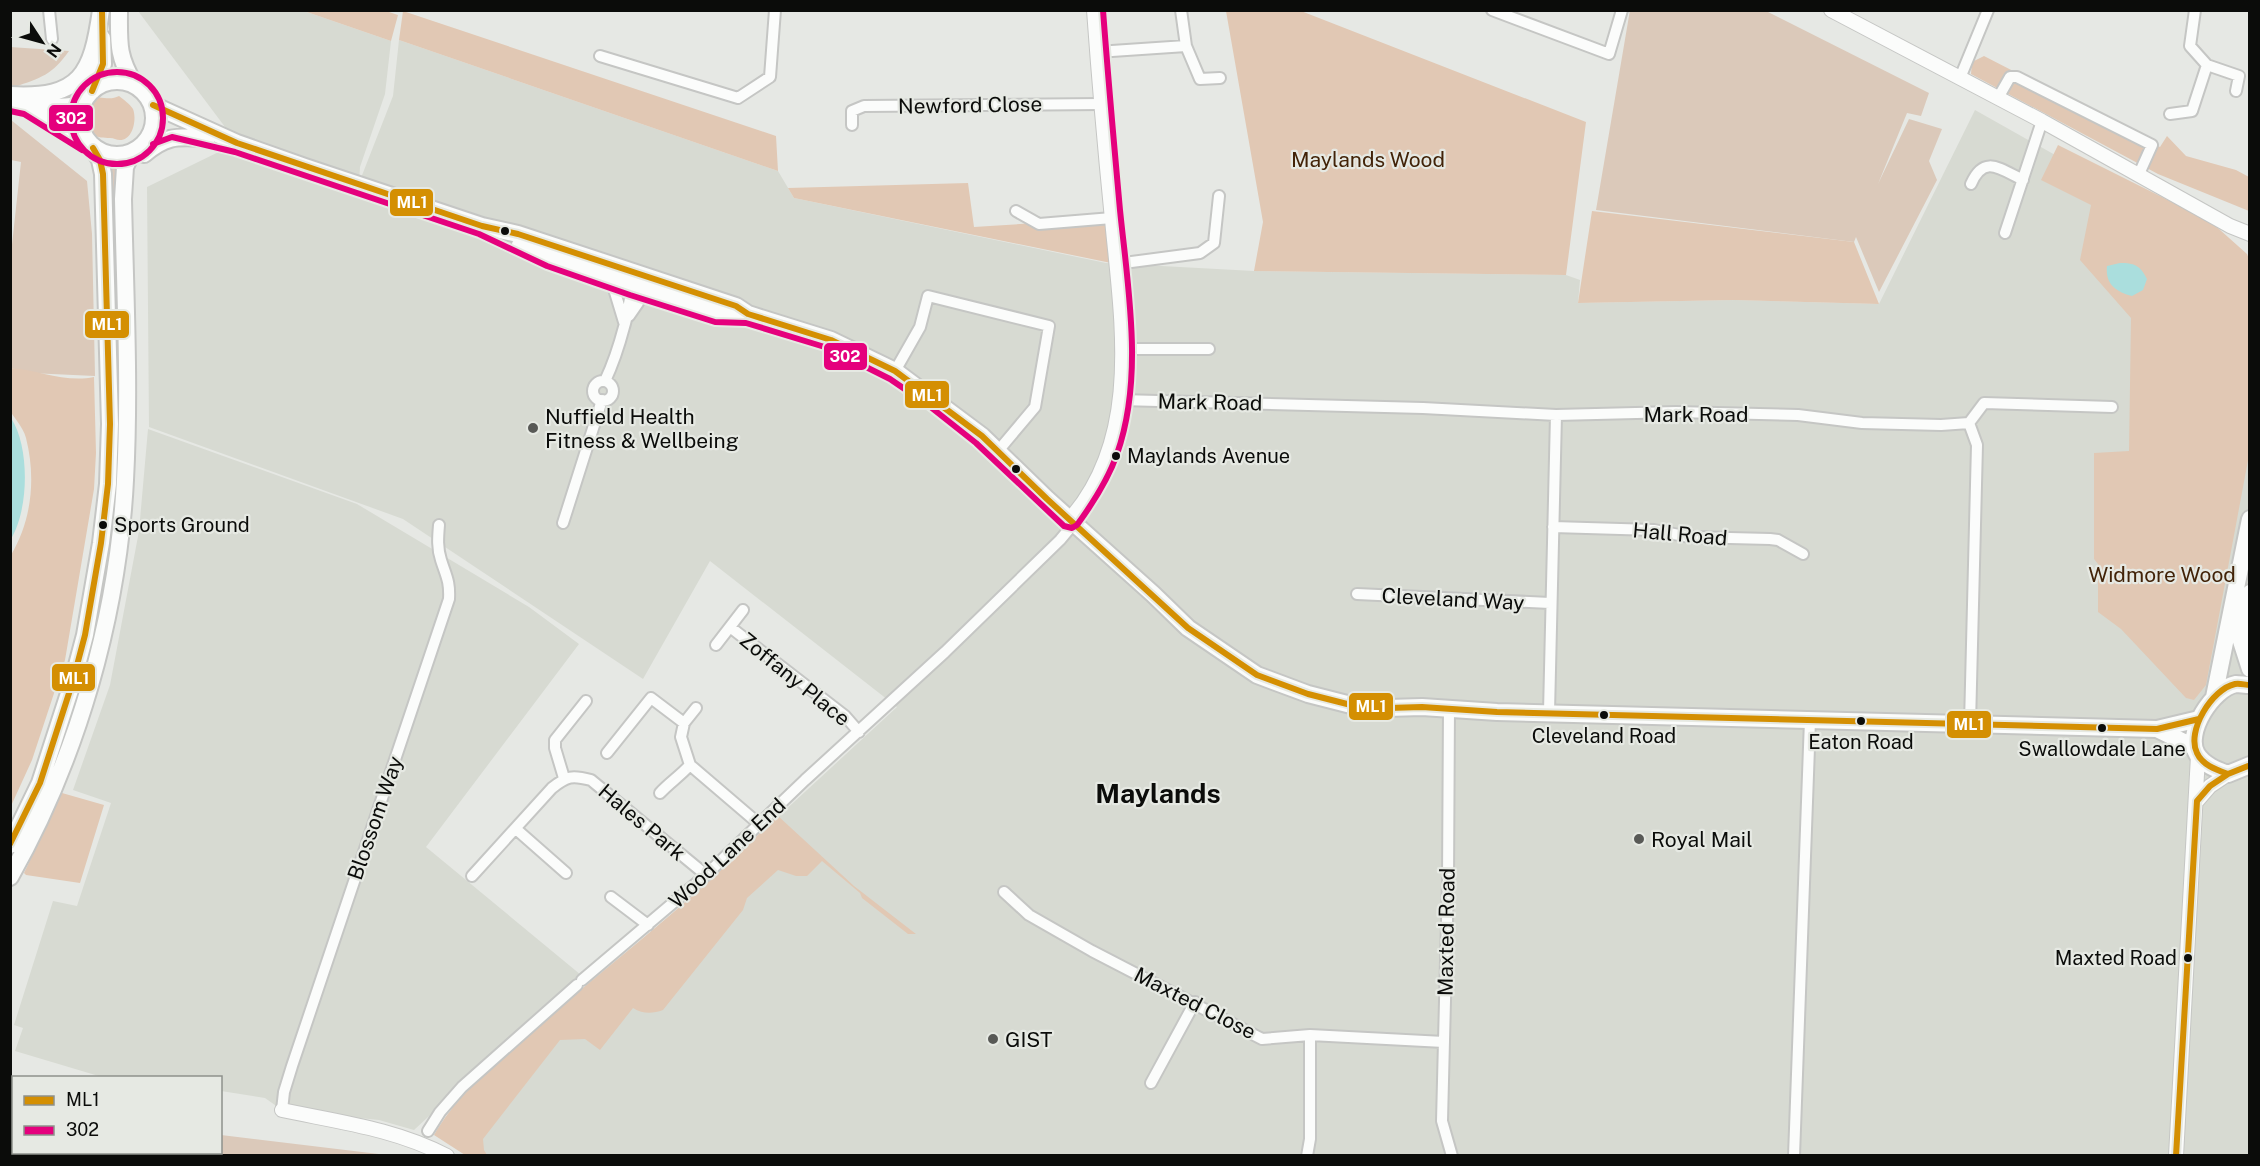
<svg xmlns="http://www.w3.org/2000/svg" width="2260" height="1166" viewBox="0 0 2260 1166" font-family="'Public Sans',sans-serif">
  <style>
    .built { fill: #d7dad2 }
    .green { fill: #dbc9ba }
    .forest { fill: #e1c8b4 }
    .water { fill: #aadedd }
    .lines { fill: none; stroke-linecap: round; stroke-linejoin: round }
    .minor-casing { stroke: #c5c6c4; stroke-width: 14 }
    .tertiary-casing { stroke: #c5c6c4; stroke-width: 16 }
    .primary-casing { stroke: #c5c6c4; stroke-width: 20 }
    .minor { stroke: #fbfcfb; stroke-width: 10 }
    .tertiary { stroke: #fbfcfb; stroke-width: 14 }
    .primary { stroke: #fbfcfb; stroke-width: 16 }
    .bus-1-casing { stroke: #e6e9e3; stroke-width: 10 }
    .bus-2-casing { stroke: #e6e9e3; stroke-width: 10 }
    .bus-1 { stroke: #d48f02; stroke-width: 6 }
    .bus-2 { stroke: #e5007d; stroke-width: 6 }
    .bus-dot { fill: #0b0c0a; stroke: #e6e9e3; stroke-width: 2 }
    .poi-dot { fill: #585956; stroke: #e6e9e3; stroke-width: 2 }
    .labels { text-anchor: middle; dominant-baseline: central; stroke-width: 4.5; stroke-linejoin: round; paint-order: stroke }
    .bus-label { font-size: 20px; fill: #0b0c0a; stroke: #e6e9e3 }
    .street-label { font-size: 21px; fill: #0b0c0a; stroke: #e6e9e3 }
    .park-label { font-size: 21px; fill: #422308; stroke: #e6e9e3 }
    .poi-label { font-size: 21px; fill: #0b0c0a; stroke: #e6e9e3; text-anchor: start }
    .district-label { font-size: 27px; font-weight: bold; fill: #0b0c0a; stroke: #e6e9e3 }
    .line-badge { stroke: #e6e9e3; stroke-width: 2 }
    .badge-label { font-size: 16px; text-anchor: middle; font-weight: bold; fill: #fff }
  </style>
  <rect width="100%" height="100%" fill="#e6e8e4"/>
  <!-- built -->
  <path class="built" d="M 138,11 L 304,11 L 391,41 L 385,94 L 360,167 L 359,183 L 393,96 L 399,40 L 778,171 L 794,198 L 1106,263 L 1254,271 L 1566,275 L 1580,280 L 1578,303 L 1734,300 L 1879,304 L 1975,110 L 2249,264 L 2249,1155 L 481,1155 L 472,1149 L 558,1039 L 781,814 L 897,707 L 710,561 L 643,679 L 403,519 L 149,427 L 147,187 L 237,143 Z
    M 148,429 L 357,504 L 529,607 L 579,644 L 426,847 L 581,975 L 414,1130 L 379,1120 L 282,1110 L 265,1098 L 221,1091 L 220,1078 L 102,1077 L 15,1051 L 23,1028 L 14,1025 L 53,901 L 77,906 L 111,803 L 73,790 L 110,685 L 139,531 Z"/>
  <!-- green -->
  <path class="green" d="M 1630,10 L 1766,11 L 1929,93 L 1921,116 L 1907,113 L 1878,184 L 1909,119 L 1942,129 L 1929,161 L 1937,180 L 1879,292 L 1856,237 L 1854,242 L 1596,210 Z
    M 10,47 L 69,51 C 52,75 41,78 14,87 L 11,86 Z
    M 11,120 L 87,181 L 92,234 L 95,376 L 30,373 L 11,368 L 10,263 L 21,162 L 11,160 Z
    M 107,163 L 122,164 L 120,411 L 115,532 L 99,626 L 73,723 L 11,867 L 11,853 L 100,585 Z
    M 221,1135 L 387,1155 L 54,1155 L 56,1152 L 220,1152 Z"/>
  <!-- forest -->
  <path class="forest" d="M 304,11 L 386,11 L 398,15 L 391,41 Z
    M 403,11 L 776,136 L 778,171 L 399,40 Z
    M 1226,11 L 1301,11 L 1586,122 L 1566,275 L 1254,271 L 1263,222 Z
    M 1984,56 L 2160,147 L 2167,136 L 2186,156 L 2236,170 L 2249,177 L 2249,211 L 2158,174 L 1971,74 L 1972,62 Z
    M 119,96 C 124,100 130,104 133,109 C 137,119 133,140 120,140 C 116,140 114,138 110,138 C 97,138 85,136 86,118 C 86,112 91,101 97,98 C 101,96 110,101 119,96 Z
    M 2058,145 L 2210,221 L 2247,254 L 2249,259 L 2249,455 L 2206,685 L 2194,700 L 2186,698 L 2121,629 L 2098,612 L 2098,564 L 2094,559 L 2094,453 L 2129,451 L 2131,318 L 2080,260 L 2091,205 L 2041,180 Z
    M 968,183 L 974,227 L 1112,218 L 1116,264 L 794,198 L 788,188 Z
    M 1592,211 L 1854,242 L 1879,304 L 1734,300 L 1578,303 Z
    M 11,368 C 38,370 66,383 94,377 L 96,453 L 94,489 L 65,660 L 32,760 L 11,806 L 11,555 C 32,520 36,477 26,438 C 23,426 12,416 10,410 C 8,397 10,380 11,368 Z
    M 62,793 L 104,805 L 80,883 L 26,875 L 24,873 Z
    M 777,815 L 854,886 L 916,934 L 908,934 L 862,898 L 860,893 L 822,861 L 807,876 L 796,876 L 778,870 L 747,898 L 743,910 L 663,1010 C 652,1014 643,1014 633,1008 L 600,1050 L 585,1039 L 560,1040 L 483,1139 L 484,1150 L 487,1155 L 465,1155 L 434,1135 C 455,1098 488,1070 520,1042 C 589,980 663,925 731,861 L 732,862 Z"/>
  <!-- water -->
  <path class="water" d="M 2120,263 C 2134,263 2140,265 2147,279 L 2143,290 L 2132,296 C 2116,292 2105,284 2107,266 Z
    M 11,418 C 30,447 29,509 11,539 Z"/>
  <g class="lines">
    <defs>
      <path id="minor" d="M 49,10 L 52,39
        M 1492,10 L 1609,54 L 1622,10
        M 2195,10 L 2190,46 L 2207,65 L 2239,76 L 2236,91
        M 1186,46 L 1200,79 L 1220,78
        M 1097,52 L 1186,46 L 1181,10
        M 600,56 L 738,98 L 770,77 L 775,10
        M 1960,78 L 1988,10
        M 1998,98 L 2010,77 L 2017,77 L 2152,145 L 2139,174
        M 2170,114 L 2192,111 L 2207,65
        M 852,125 L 852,111 L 864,106 L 1102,104
        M 1971,184 C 1984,154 2000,169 2023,180
        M 1016,211 L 1039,224 L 1112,218
        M 2005,233 L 2042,121
        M 1116,264 L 1200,253 L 1214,243 L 1219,196
        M 605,279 L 614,289 L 624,322
        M 629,316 L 638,303 L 643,284
        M 1121,349 L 1209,349
        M 895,371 L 920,327 L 928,296 L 1049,326 L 1035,407 L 998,451
        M 605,381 C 613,364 619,346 624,327 C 629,312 628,295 637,281
        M593 391a10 10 0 1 1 20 0a10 10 0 1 1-20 0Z
        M 1120,400 L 1423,408 L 1556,415 L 1676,412 L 1798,415 L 1862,423 L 1941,425 L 1969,423 L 1977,445 L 1970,724
        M 1969,423 L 1984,403 L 2112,407
        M 563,523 L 602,400
        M 1553,527 L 1654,530 L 1689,537 L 1770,539 L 1778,540 L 1803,554
        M 1357,594 L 1550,603
        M 730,627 L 845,716 L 859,732
        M 716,645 L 743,610
        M 696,708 L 684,723 L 681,737 L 690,765 L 759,824
        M 1449,708 L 1448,880 L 1442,1121 L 1452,1156
        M 1549,712 L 1556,415
        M 607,753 L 651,698 L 684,723
        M 564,778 L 555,748 L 555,740 L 586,701
        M 660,793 C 669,783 680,776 690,765
        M 516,829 L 566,873
        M 472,876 L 552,788 C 567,776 572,775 591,780 L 706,875
        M 1004,892 L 1029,915 L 1092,951 L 1262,1039 L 1310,1035 L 1444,1042
        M 611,897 L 648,925
        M 582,980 L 706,875 L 805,780 L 945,652 L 1060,540 L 1075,522
        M 1151,1083 L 1195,1002
        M 282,1110 L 284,1092 L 292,1066 L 449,599 C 450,581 446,576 441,560 C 437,548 438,537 439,525
        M 428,1131 L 440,1112 L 462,1087 L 577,985
        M 1307,1156 L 1310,1139 L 1310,1035
        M 1794,1156 L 1810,720"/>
      <path id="tertiary" d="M 1831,10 L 2042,121 L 2230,226 L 2250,234
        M 1070,519 C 1143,436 1121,318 1112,219 C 1105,149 1099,80 1094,10
        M 2197,801 L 2210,786 L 2228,774
        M 282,1110 C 339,1122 396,1129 447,1156
        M 2176,1156 L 2198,756"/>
      <path id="primary" d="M 119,10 C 119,43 117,55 134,84
        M80 118a37 37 0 1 1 74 0a37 37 0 1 1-74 0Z
        M 92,91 L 103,64 L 102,38
        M 10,95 C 81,99 92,74 101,10
        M 14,103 C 37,109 59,108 82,105
        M 153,105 L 237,143 L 305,167 L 482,226 L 518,234 L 736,306 L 748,314 L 831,340 L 895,371 L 982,436 L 1047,499 L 1153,594 L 1188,628 L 1257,675 L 1308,694 L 1351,705 L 1388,708 L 1422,707 L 1497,712 L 2157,729 L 2199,719
        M 31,108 L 87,142
        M 144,154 C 168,134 178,137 207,138
        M 520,245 L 550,258 L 695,307 L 717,313 L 744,314
        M 2250,593 L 2241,641 L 2250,669
        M 2250,685 C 2245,685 2240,684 2236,684 C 2213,688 2184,733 2197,754 C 2204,765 2217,770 2228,774 L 2250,765
        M 2214,697 L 2250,519
        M 2157,729 L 2194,747
        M 10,845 L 40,783 L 72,684 L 85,635 L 101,543 L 108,484 L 110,424 L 103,174 L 100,160 L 93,148
        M 10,877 C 77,759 118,616 125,480 C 130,387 125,293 123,199 L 125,167 L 132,152"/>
    </defs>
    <!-- minor casing -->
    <use href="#minor" class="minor-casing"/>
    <!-- tertiary casing -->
    <use href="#tertiary" class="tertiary-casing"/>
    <!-- primary casing -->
    <use href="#primary" class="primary-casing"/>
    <!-- minor -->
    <use href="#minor" class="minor"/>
    <!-- tertiary -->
    <use href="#tertiary" class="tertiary"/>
    <!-- primary -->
    <use href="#primary" class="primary"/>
    <defs>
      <path id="bus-1" d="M 92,91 L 103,64 L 102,10
        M 153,105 L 237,143 L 482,226 L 518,234 L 736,306 L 748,314 L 831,340 L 895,371 L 982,436 L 1047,499 L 1188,628 L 1257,675 L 1308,694 L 1351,705 L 1388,708 L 1422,707 L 1497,712 L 2157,729 L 2199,719
        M 2248,766 L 2228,774 C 2217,770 2202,765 2197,753 C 2186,731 2212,689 2235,684 C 2240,683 2245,685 2250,685
        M 10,844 L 40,783 L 72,684 L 85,635 L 101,543 L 108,484 L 110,424 L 103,174 L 100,160 L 93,148
        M 2176,1156 L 2197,801 L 2210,786 L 2228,774"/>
      <path id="bus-2" d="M71 118a46 46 0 1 1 92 0a46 46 0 1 1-92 0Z
        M 10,111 L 24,114 L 82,150
        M 153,144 L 172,137 L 235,152 L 479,234 L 547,266 L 630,295 L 715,322 L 746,323 L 828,348 L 890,379 L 928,405 L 976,443 L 1064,526 L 1072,528 L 1077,525 C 1093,503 1108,480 1117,454 C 1144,377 1128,289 1120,210 C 1114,144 1108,77 1103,10"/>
    </defs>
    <!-- bus-1 casing -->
    <use href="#bus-1" class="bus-1-casing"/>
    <!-- bus-2 casing -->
    <use href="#bus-2" class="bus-2-casing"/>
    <!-- bus-1 -->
    <use href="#bus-1" class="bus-1"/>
    <!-- bus-2 -->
    <use href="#bus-2" class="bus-2"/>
  </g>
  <!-- markers -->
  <g class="bus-dot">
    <circle cx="505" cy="231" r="5"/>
    <circle cx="1116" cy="456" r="5"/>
    <circle cx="1016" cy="469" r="5"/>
    <circle cx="103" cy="525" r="5"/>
    <circle cx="1604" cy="715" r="5"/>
    <circle cx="1861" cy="721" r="5"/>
    <circle cx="2102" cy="728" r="5"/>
    <circle cx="2188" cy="958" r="5"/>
  </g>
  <g class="poi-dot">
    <circle cx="533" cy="428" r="6"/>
    <circle cx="1639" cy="839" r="6"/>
    <circle cx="993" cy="1039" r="6"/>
  </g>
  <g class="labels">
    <!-- bus labels -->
    <g class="bus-label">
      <text x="1127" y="456" text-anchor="start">Maylands Avenue</text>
      <text x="114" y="525" text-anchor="start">Sports Ground</text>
      <text x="1604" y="736">Cleveland Road</text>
      <text x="1861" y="742">Eaton Road</text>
      <text x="2102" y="749">Swallowdale Lane</text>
      <text x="2177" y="958" text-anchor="end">Maxted Road</text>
    </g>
    <!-- street labels -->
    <g class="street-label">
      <text transform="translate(970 105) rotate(-1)">Newford Close</text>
      <text transform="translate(1210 402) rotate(1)">Mark Road</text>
      <text x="1696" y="414">Mark Road</text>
      <text transform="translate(1680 534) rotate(5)">Hall Road</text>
      <text transform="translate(1453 599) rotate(3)">Cleveland Way</text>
      <text transform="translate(795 679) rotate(39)">Zoffany Place</text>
      <text transform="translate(375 818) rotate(-71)">Blossom Way</text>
      <text transform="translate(642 822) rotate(40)">Hales Park</text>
      <text transform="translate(727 853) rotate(-43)">Wood Lane End</text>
      <text transform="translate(1446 932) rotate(-89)">Maxted Road</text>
      <text transform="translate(1195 1003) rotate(27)">Maxted Close</text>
    </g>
    <!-- park labels -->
    <g class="park-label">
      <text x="1368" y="159">Maylands Wood</text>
      <text x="2162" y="574">Widmore Wood</text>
    </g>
    <!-- poi labels -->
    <g class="poi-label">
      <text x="545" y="416">Nuffield Health<tspan x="545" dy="24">Fitness &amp; Wellbeing</tspan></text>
      <text x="1651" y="839">Royal Mail</text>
      <text x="1005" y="1039">GIST</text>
    </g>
    <!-- district labels -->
    <g class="district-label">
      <text x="1158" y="793">Maylands</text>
    </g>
  </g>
  <g class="line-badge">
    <rect x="48" y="104" width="46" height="28" rx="6" fill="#e5007d"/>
    <rect x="389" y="188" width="45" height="29" rx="6" fill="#d48f02"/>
    <rect x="84" y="310" width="46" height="29" rx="6" fill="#d48f02"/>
    <rect x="823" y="342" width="45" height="29" rx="6" fill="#e5007d"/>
    <rect x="904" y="380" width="46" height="29" rx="6" fill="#d48f02"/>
    <rect x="51" y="663" width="45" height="29" rx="6" fill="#d48f02"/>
    <rect x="1348" y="692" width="46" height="29" rx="6" fill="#d48f02"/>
    <rect x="1946" y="710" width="46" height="29" rx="6" fill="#d48f02"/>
  </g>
  <g class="badge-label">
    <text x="71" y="124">302</text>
    <text x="412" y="208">ML1</text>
    <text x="107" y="330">ML1</text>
    <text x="845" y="362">302</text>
    <text x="927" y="401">ML1</text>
    <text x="74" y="684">ML1</text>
    <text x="1371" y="712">ML1</text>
    <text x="1969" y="730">ML1</text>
  </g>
  <!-- border -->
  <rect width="2260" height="1166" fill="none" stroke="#0b0c0a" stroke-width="24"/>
  <!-- legend -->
  <rect x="12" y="1076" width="210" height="78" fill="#e6e9e3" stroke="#8e918c" stroke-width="1.5"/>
  <rect x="24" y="1096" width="30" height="9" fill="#d48f02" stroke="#8e918c" stroke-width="1.5"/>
  <text x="66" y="1106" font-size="18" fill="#0b0c0a">ML1</text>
  <rect x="24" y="1126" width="30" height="9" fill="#e5007d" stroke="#8e918c" stroke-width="1.5"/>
  <text x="66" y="1136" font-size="18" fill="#0b0c0a">302</text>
  <!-- north arrow -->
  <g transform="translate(42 42) rotate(126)" stroke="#e6e9e3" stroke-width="4.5" paint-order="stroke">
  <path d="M0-4.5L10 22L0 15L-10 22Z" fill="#0b0c0a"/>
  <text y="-9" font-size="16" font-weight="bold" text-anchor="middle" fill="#0b0c0a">N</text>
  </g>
</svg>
